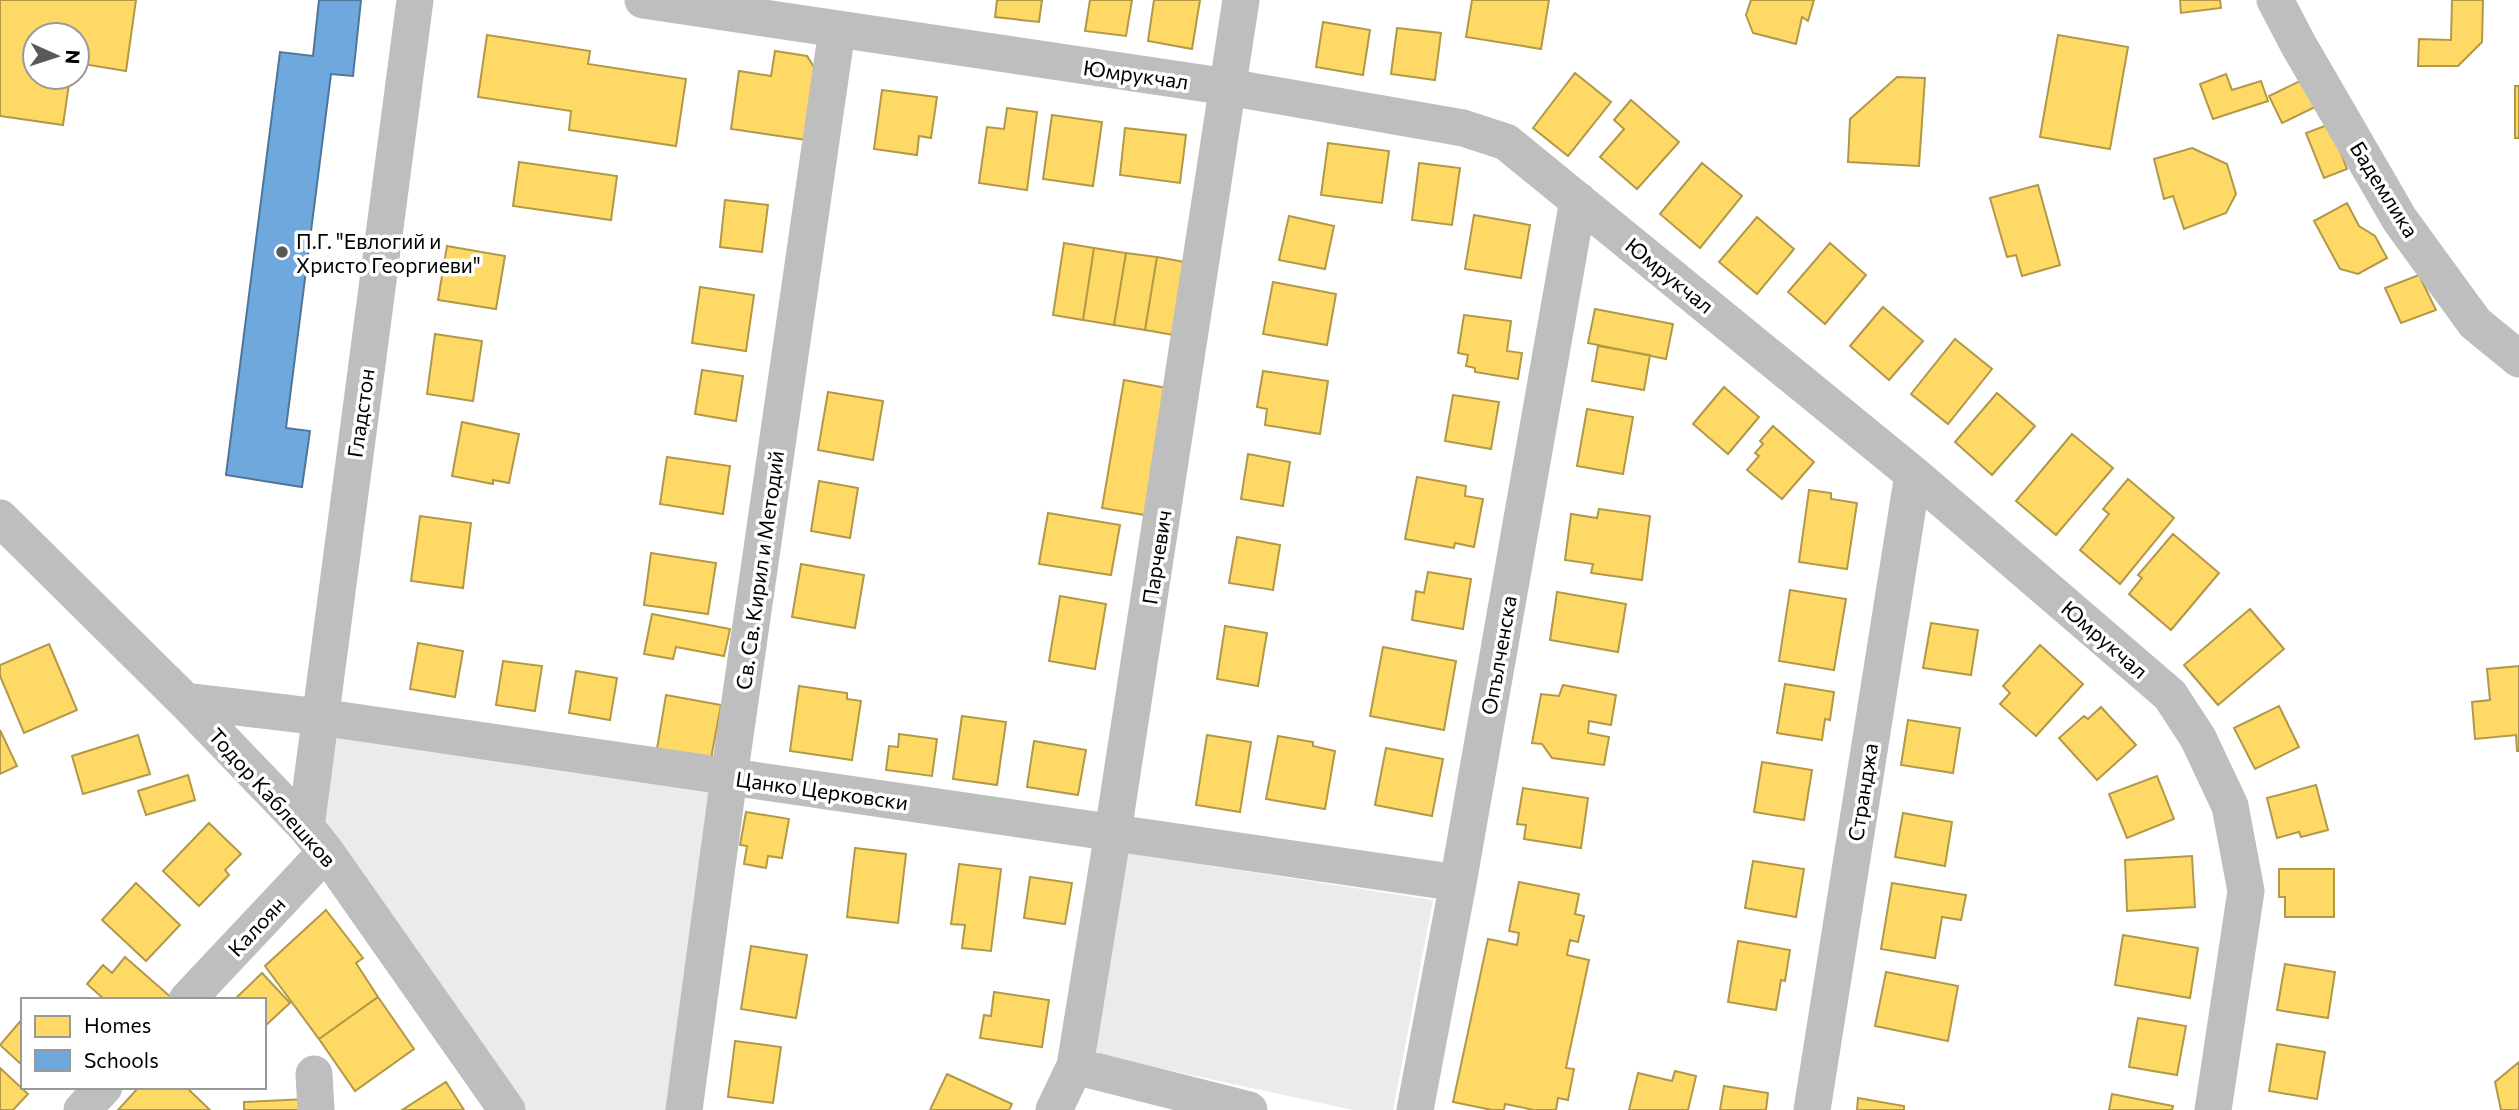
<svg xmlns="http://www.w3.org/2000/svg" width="2519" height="1110" viewBox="0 0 2519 1110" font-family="Commissioner,sans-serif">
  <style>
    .green { fill: #ebebeb }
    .homes { fill: #ffd966; stroke: #b29847; stroke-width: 2 }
    .schools { fill: #6fa8dc; stroke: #4e769a; stroke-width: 2 }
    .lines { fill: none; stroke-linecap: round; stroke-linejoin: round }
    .street { stroke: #bebebe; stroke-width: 37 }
    .poi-dot { fill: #595959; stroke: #fff; stroke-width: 2.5 }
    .labels { text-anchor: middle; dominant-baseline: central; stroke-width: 7; stroke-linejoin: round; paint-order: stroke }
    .street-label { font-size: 21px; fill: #000; stroke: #fff }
    .poi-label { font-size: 21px; fill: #000; stroke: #fff; text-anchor: start }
  </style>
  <rect width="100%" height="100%" fill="#fff"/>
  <!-- green -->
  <path class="green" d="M 320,717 L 729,777 L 684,1110 L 507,1110 L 326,852 Z
    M 1127,853 L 1433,900 L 1393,1110 L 1353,1110 L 1090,1053 Z"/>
  <!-- homes -->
  <path class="homes" d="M 0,0 L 136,0 L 126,71 L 77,63 L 77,35 L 35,35 L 35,77 L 70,77 L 63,125 L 0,116 Z
    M 997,0 L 1042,0 L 1039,22 L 995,17 Z
    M 1090,0 L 1132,0 L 1126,36 L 1085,31 Z
    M 1154,0 L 1200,0 L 1192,49 L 1148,41 Z
    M 1472,0 L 1549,0 L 1541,49 L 1466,37 Z
    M 1751,0 L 1814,0 L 1808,21 L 1802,17 L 1796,44 L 1753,33 L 1746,15 Z
    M 2180,0 L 2220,0 L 2221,8 L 2181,13 Z
    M 2452,0 L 2483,0 L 2482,42 L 2458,66 L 2418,66 L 2419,39 L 2451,40 Z
    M 1323,22 L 1370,30 L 1363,75 L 1316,67 Z
    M 1397,28 L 1441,33 L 1435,80 L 1391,74 Z
    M 487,35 L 590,51 L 588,64 L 686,79 L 676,146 L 569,130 L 571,111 L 478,97 Z
    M 2058,35 L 2128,47 L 2110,149 L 2040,137 Z
    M 775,51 L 807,56 L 817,72 L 807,140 L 731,129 L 739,71 L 771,76 Z
    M 1575,73 L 1611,102 L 1568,156 L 1533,128 Z
    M 2226,74 L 2232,90 L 2261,81 L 2268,101 L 2213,119 L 2200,84 Z
    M 1897,77 L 1925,78 L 1919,166 L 1848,162 L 1850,119 Z
    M 2302,80 L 2315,107 L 2282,123 L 2269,96 Z
    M 2515,86 L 2519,86 L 2519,138 L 2515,138 Z
    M 882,90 L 937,97 L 931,138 L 919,136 L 917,155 L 874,149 Z
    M 1631,100 L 1679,142 L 1637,189 L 1600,157 L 1624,129 L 1614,120 Z
    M 1007,108 L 1037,112 L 1027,190 L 979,183 L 987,127 L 1004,129 Z
    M 1052,115 L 1102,122 L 1093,186 L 1043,179 Z
    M 2330,124 L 2347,169 L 2324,178 L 2306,133 Z
    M 1125,128 L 1186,135 L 1180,183 L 1120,175 Z
    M 1328,143 L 1389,151 L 1382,203 L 1321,195 Z
    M 2192,148 L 2227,164 L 2236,194 L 2226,213 L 2184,229 L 2173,196 L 2164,199 L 2154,159 Z
    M 519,162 L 617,176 L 611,220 L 513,206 Z
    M 1419,163 L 1460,168 L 1452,225 L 1412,220 Z
    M 1702,163 L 1742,196 L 1700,248 L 1660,214 Z
    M 2038,185 L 2060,265 L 2022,276 L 2016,255 L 2007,257 L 1990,198 Z
    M 725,200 L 768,205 L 762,252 L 720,247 Z
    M 2347,203 L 2359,226 L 2375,236 L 2387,258 L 2358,274 L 2340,269 L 2314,221 Z
    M 1474,215 L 1530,225 L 1521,278 L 1465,269 Z
    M 1289,216 L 1334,226 L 1325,269 L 1279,260 Z
    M 1757,217 L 1794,249 L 1757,294 L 1719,262 Z
    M 1064,243 L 1094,248 L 1083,320 L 1053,315 Z
    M 1830,243 L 1866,275 L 1825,324 L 1788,292 Z
    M 447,246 L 505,256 L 496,309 L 438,300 Z
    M 1094,248 L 1126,253 L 1114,325 L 1083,320 Z
    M 1126,253 L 1157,257 L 1145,330 L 1114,325 Z
    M 1157,257 L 1185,262 L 1174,335 L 1145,330 Z
    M 2419,275 L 2436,310 L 2401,323 L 2385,288 Z
    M 1273,282 L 1336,294 L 1327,345 L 1263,334 Z
    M 700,287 L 754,295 L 746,351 L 692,343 Z
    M 1883,307 L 1923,341 L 1889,380 L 1850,346 Z
    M 1595,309 L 1673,324 L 1666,359 L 1588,343 Z
    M 1464,315 L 1511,321 L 1507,351 L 1522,353 L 1518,379 L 1475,372 L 1475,368 L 1466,366 L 1468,355 L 1458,353 Z
    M 435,334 L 482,341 L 473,401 L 427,394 Z
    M 1955,339 L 1992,369 L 1948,424 L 1911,394 Z
    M 1598,346 L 1650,355 L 1644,390 L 1592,381 Z
    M 702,370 L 743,376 L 736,421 L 695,414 Z
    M 1263,371 L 1328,381 L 1320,434 L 1265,425 L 1267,409 L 1257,407 Z
    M 1124,380 L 1172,389 L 1151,516 L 1102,508 Z
    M 1724,387 L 1759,417 L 1728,454 L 1693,424 Z
    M 828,392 L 883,401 L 873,460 L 818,450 Z
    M 1997,393 L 2035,426 L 1992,475 L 1955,442 Z
    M 1453,395 L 1499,402 L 1491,449 L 1445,441 Z
    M 1587,409 L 1633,417 L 1623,474 L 1577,466 Z
    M 462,422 L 519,434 L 509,483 L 493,480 L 493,484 L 452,476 Z
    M 1773,426 L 1814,462 L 1782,499 L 1747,470 L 1759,456 L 1755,453 L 1763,444 L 1760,441 Z
    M 2072,434 L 2113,468 L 2056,535 L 2016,501 Z
    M 1248,454 L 1290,462 L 1283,506 L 1241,499 Z
    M 667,457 L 730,466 L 723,514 L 660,504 Z
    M 1417,477 L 1466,486 L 1465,496 L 1483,499 L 1474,547 L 1455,543 L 1454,548 L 1405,539 Z
    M 2128,479 L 2174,518 L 2120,584 L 2080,550 L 2109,514 L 2103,509 Z
    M 819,481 L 858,488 L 850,538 L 811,531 Z
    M 1809,490 L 1831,493 L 1831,499 L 1857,503 L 1847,569 L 1799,562 Z
    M 1599,509 L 1650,516 L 1642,580 L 1591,573 L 1593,564 L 1565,560 L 1571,514 L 1597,518 Z
    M 1048,513 L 1120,525 L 1111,575 L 1039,564 Z
    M 420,516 L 471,523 L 463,588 L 411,581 Z
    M 2173,534 L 2219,573 L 2171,630 L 2129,594 L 2142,578 L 2138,575 Z
    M 1237,537 L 1280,545 L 1273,590 L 1229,583 Z
    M 651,553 L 716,563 L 708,614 L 644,605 Z
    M 801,564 L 864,575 L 855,628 L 792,617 Z
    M 1428,572 L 1471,579 L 1463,629 L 1412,620 L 1416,591 L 1424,593 Z
    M 1790,590 L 1846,599 L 1834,670 L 1779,661 Z
    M 1557,592 L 1626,604 L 1618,652 L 1550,640 Z
    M 1060,596 L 1106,604 L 1095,669 L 1049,661 Z
    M 2250,609 L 2284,649 L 2218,705 L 2184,665 Z
    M 652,614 L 730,629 L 724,656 L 676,647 L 673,659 L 644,654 Z
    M 1931,623 L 1978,630 L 1971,675 L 1923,668 Z
    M 1225,626 L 1267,633 L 1258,686 L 1217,679 Z
    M 418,643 L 463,651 L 455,697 L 410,689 Z
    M 49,644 L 77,710 L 24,733 L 0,676 L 0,665 Z
    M 2040,645 L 2083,684 L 2036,736 L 2000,704 L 2010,693 L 2003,686 Z
    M 1383,647 L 1456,661 L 1444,730 L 1370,716 Z
    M 503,661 L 542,666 L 535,711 L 496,705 Z
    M 2519,666 L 2519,751 L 2517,751 L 2516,735 L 2475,739 L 2472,702 L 2490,700 L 2487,669 Z
    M 576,671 L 617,678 L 610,720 L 569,713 Z
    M 1785,684 L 1834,692 L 1830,720 L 1825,719 L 1822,740 L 1777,733 Z
    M 1563,685 L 1616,695 L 1611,725 L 1589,721 L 1588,733 L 1609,737 L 1604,765 L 1552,758 L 1542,744 L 1532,743 L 1541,694 L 1559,696 Z
    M 799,686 L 847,693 L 847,699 L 861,701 L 852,760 L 790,751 Z
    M 666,695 L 721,705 L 710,764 L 656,755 Z
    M 2279,706 L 2299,747 L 2255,769 L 2234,728 Z
    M 2101,707 L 2136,745 L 2097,780 L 2059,738 L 2084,716 L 2088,719 Z
    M 962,716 L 1006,722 L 997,785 L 953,779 Z
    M 1908,720 L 1960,728 L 1953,773 L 1901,765 Z
    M 0,730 L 17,766 L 0,774 Z
    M 899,734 L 937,739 L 932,776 L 886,770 L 889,746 L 898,747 Z
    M 138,735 L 150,774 L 83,794 L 72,756 Z
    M 1207,735 L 1251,742 L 1240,812 L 1196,805 Z
    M 1278,736 L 1313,742 L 1313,746 L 1335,751 L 1325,809 L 1266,799 Z
    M 1034,741 L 1086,750 L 1078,795 L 1027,787 Z
    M 1386,748 L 1443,759 L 1432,816 L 1375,805 Z
    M 1762,762 L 1812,770 L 1804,820 L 1754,812 Z
    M 188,775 L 195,800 L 146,815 L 138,791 Z
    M 2157,776 L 2174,819 L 2127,838 L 2109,794 Z
    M 2316,785 L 2328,830 L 2301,837 L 2299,832 L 2277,838 L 2267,798 Z
    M 1523,788 L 1588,798 L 1581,848 L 1524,839 L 1526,825 L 1517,824 Z
    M 746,812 L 789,819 L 782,858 L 768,856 L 766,868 L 744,864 L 747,846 L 740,845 Z
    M 1903,813 L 1952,822 L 1945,866 L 1895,857 Z
    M 209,823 L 241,854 L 225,870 L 229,875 L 199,906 L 163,871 Z
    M 855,848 L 906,854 L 898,923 L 847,917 Z
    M 2192,856 L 2195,907 L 2127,911 L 2125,860 Z
    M 1753,861 L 1804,869 L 1796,917 L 1745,908 Z
    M 959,864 L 1001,869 L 991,951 L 962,948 L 965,925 L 951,924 Z
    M 2279,869 L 2334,869 L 2334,917 L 2285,917 L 2285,897 L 2279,897 Z
    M 1030,877 L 1072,883 L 1065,924 L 1024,918 Z
    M 1519,882 L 1579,894 L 1575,914 L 1584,916 L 1578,942 L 1570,940 L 1567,955 L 1589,960 L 1566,1068 L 1574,1069 L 1568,1100 L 1558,1098 L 1556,1110 L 1534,1110 L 1505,1104 L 1504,1110 L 1492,1110 L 1453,1102 L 1488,939 L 1517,945 L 1519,933 L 1509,931 Z
    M 136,883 L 180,925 L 146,961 L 102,920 Z
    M 1892,883 L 1966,895 L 1961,920 L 1942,917 L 1935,958 L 1881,949 Z
    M 326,910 L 363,958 L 356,963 L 378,997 L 319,1039 L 265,966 Z
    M 2123,935 L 2198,948 L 2190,998 L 2115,985 Z
    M 1738,941 L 1790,950 L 1785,981 L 1781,980 L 1776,1010 L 1728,1002 Z
    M 751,946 L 807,955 L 796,1018 L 741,1009 Z
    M 125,957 L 173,999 L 172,1000 L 105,1000 L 87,984 L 103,965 L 112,973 Z
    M 2285,964 L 2335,972 L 2328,1018 L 2277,1010 Z
    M 1886,972 L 1958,986 L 1948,1041 L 1875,1026 Z
    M 262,973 L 290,1003 L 264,1027 L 264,1000 L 238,1000 L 236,998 Z
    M 994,992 L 1049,1000 L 1042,1047 L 980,1038 L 984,1015 L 991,1016 Z
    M 378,997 L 414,1049 L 355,1091 L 319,1039 Z
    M 23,1018 L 23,1066 L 0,1045 Z
    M 2138,1018 L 2186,1026 L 2177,1075 L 2129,1067 Z
    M 735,1041 L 781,1047 L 773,1103 L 728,1097 Z
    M 2277,1044 L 2325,1052 L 2317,1099 L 2269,1091 Z
    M 2519,1062 L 2519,1110 L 2501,1110 L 2495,1082 Z
    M 0,1068 L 28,1094 L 13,1110 L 0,1110 Z
    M 1675,1071 L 1696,1076 L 1688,1110 L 1629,1110 L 1638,1073 L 1672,1081 Z
    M 947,1074 L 1012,1104 L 1009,1110 L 930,1110 Z
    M 446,1082 L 464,1110 L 402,1110 Z
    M 1724,1086 L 1768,1093 L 1766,1110 L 1720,1110 Z
    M 139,1087 L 186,1087 L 210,1110 L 118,1110 Z
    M 2112,1094 L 2173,1106 L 2172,1110 L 2109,1110 Z
    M 1858,1098 L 1904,1106 L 1904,1110 L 1857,1110 Z
    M 307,1099 L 307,1110 L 244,1110 L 244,1102 Z"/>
  <!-- schools -->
  <path class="schools" d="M 319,0 L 361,0 L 353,76 L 331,74 L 286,428 L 310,431 L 302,487 L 226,475 L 280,52 L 313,56 Z"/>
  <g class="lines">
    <!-- street -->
    <path class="street" d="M 643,0 L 1228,87 L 1463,128 L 1506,142 L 1913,474 L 2170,695 L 2198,738 L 2230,806 L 2246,891 L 2213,1110
      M 2275,0 L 2298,44 L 2400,220 L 2475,323 L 2519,359
      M 0,518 L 185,701 L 306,827 L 326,852 L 507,1110
      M 185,701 L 320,717 L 1458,883
      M 306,827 L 415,0
      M 187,1000 L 326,852
      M 1075,1066 L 1249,1110
      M 314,1074 L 316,1110
      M 82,1110 L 104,1087
      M 684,1110 L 729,777 L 837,30
      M 1054,1110 L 1075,1066 L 1113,832 L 1241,0
      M 1415,1110 L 1458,883 L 1578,200
      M 1812,1110 L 1913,474"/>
  </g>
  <!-- markers -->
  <circle class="poi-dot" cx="282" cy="252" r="7"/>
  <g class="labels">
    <!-- street labels -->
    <g class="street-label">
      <text transform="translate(1136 74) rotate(8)">Юмрукчал</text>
      <text transform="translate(2385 189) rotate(58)">Бадемлика</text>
      <text transform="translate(1670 275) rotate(39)">Юмрукчал</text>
      <text transform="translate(360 413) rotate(-82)">Гладстон</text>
      <text transform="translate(1156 557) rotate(-81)">Парчевич</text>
      <text transform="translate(759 570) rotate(-82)">Св. Св. Кирил и Методий</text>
      <text transform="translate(2105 639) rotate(41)">Юмрукчал</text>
      <text transform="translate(1498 655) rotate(-80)">Опълченска</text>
      <text transform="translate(822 790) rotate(8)">Цанко Церковски</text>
      <text transform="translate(1862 792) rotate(-81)">Странджа</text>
      <text transform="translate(273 797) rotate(48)">Тодор Каблешков</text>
      <text transform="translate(256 926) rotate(-47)">Калоян</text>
    </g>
    <!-- poi labels -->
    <g class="poi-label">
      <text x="296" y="240">П.Г. "Евлогий и<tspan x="296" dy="24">Христо Георгиеви"</tspan></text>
    </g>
  </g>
  <!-- legend -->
  <rect x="21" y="998" width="245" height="91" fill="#ffffff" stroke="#999999" stroke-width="2"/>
  <rect x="35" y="1016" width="35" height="21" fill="#ffd966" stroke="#999999" stroke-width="2"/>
  <text x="84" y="1033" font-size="21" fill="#000000">Homes</text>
  <rect x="35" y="1050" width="35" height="21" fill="#6fa8dc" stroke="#999999" stroke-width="2"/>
  <text x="84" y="1068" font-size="21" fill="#000000">Schools</text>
  <!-- north arrow -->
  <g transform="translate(56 56) rotate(93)"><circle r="33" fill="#ffffff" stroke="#999999" stroke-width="2"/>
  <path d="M0-5L12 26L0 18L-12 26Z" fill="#595959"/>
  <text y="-10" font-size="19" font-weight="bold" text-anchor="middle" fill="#000000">N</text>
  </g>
</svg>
